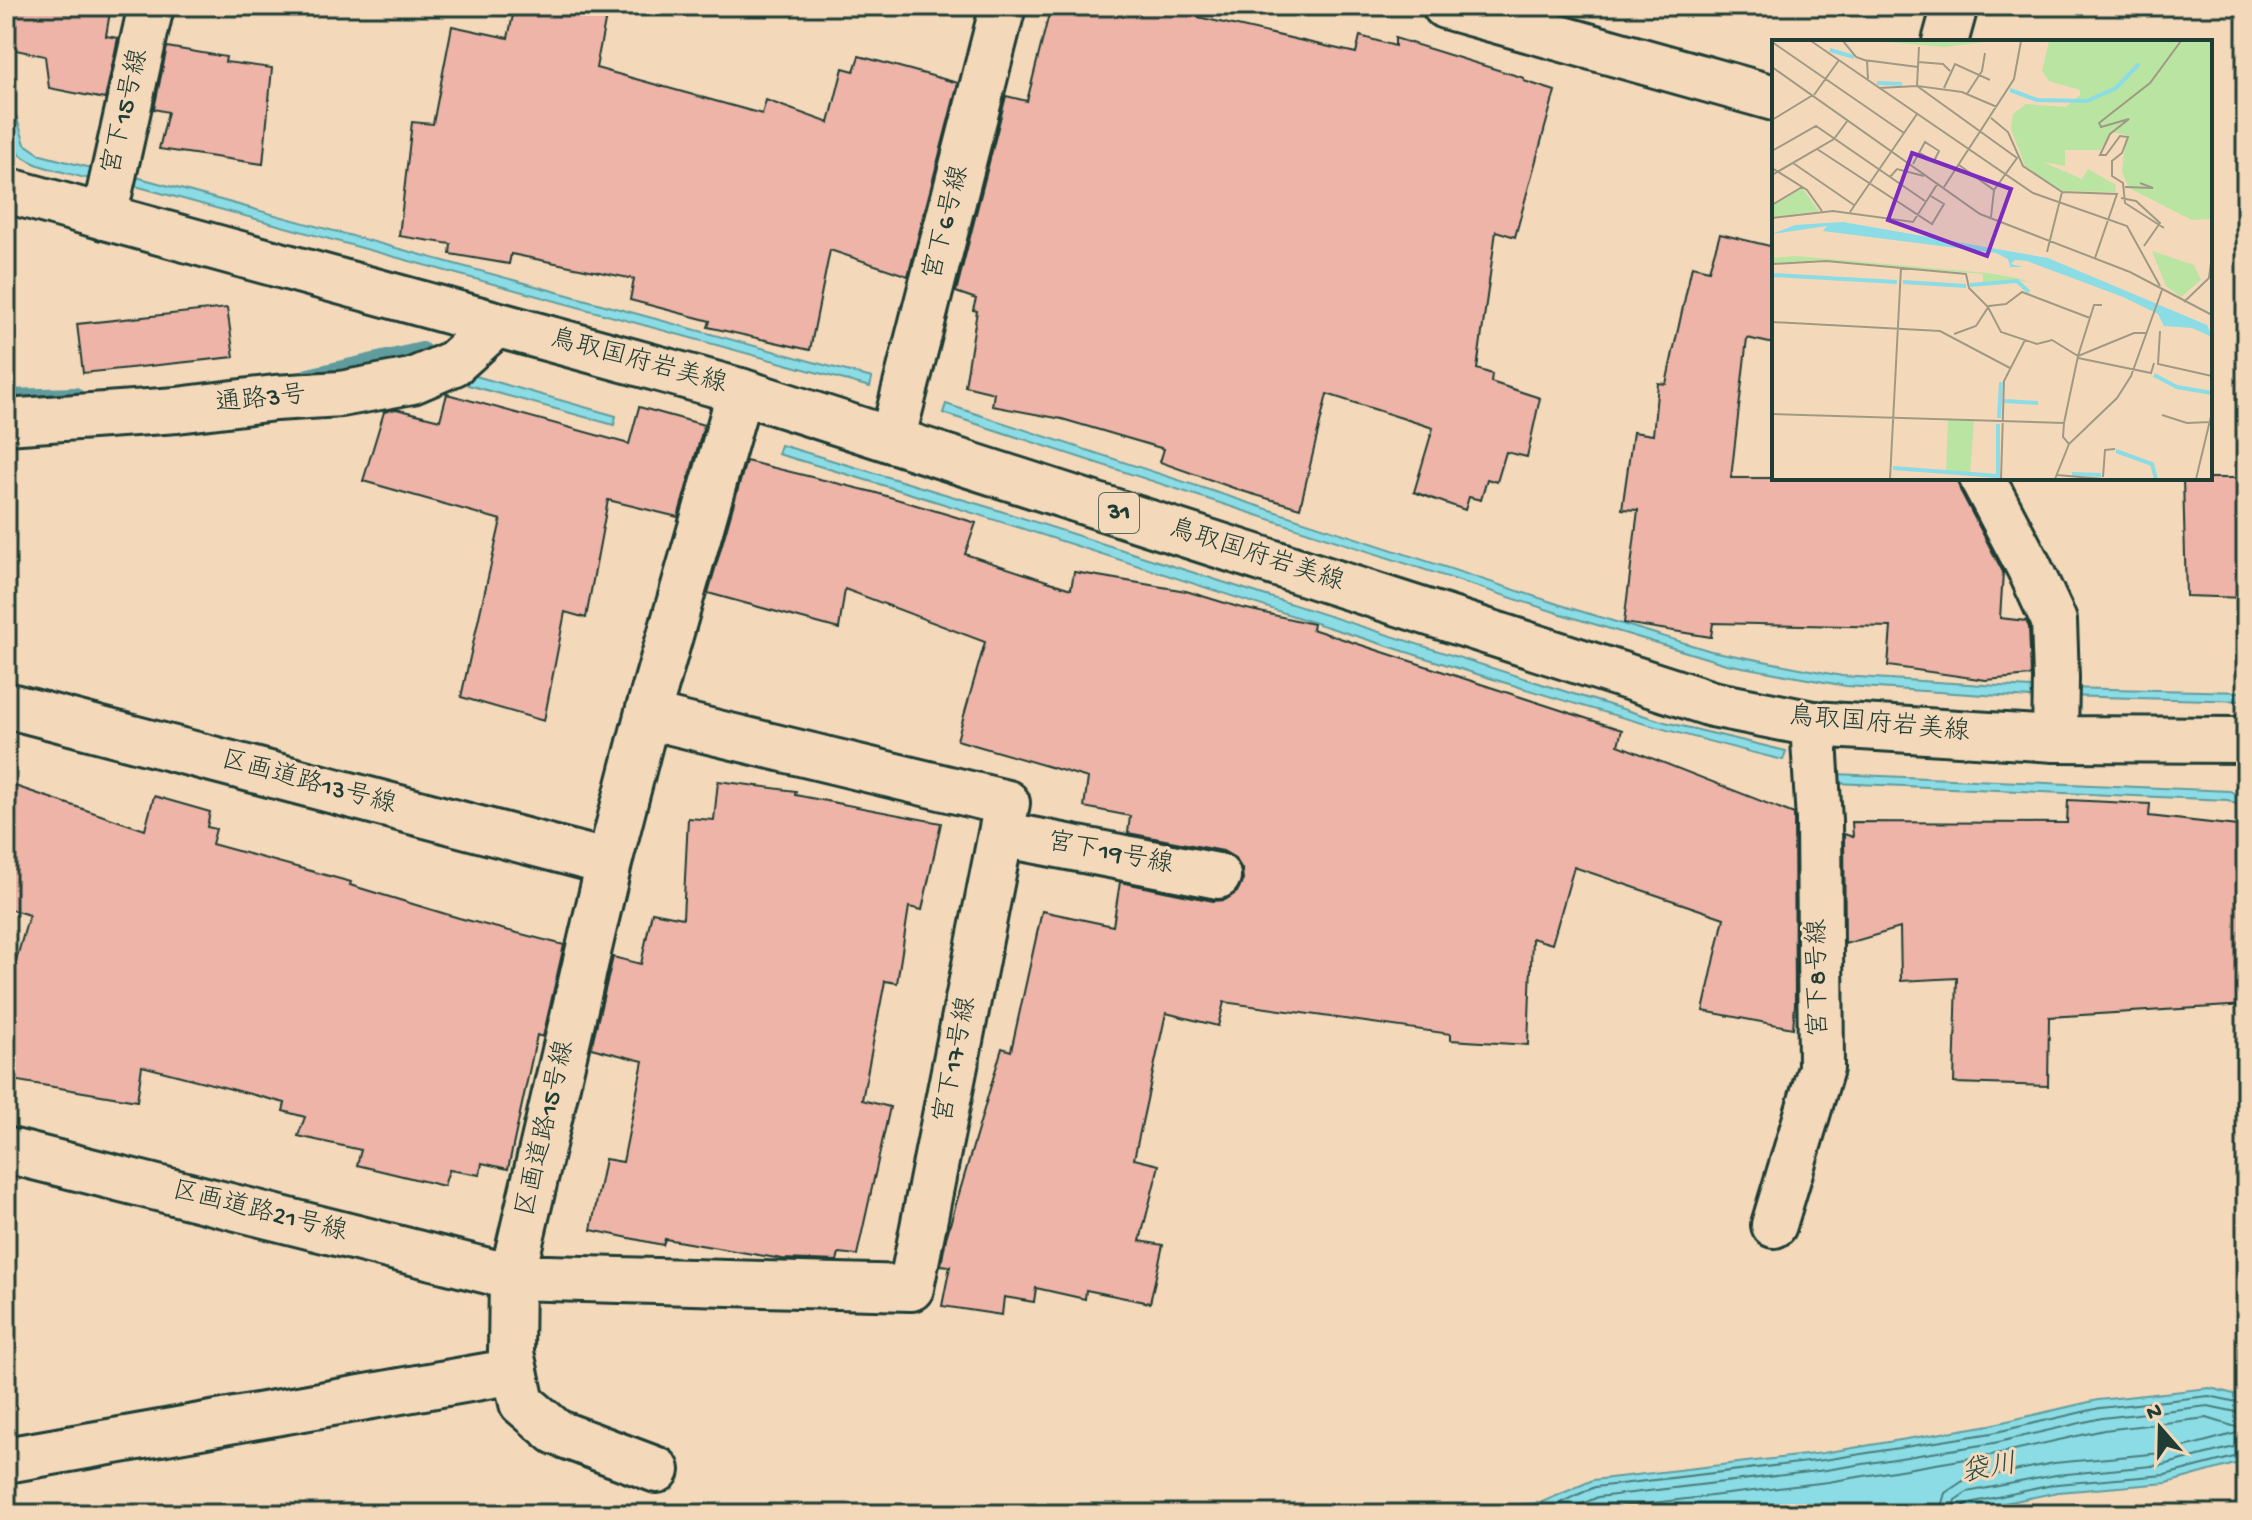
<svg xmlns="http://www.w3.org/2000/svg" width="2252" height="1520" viewBox="0 0 2252 1520" font-family="'Gochi Hand','Klee One',sans-serif">
  <style>
    .water { fill: #8bdce5; stroke: #609c9e; stroke-width: 2 }
    .lines { fill: none; stroke-linecap: round; stroke-linejoin: round }
    .shore { stroke: #4a7d7b; stroke-width: 2 }
    .stream { stroke: #609c9e; stroke-width: 18 }
    .building { fill: #edb4a7; stroke: #1f3d34; stroke-width: 2 }
    .minor-casing { stroke: #1f3d34; stroke-width: 50 }
    .primary-casing { stroke: #1f3d34; stroke-width: 50 }
    .minor { stroke: #f4d8ba; stroke-width: 44 }
    .primary { stroke: #f4d8ba; stroke-width: 44 }
    .labels { text-anchor: middle; dominant-baseline: central; stroke-width: 6; stroke-linejoin: round; paint-order: stroke }
    .shield { fill: #f4d8ba; stroke: #5f6c5c; stroke-width: 2 }
    .shield-label { font-size: 24px; font-weight: bold; fill: #1f3d34 }
    .street-label { font-size: 26px; fill: #1f3d34; stroke: #f4d8ba }
    .water-label { font-size: 28px; font-style: italic; fill: #2a4d46; stroke: #f4d8ba }
    .inset-river { fill: none; stroke: #8bdce5; stroke-width: 4 }
    .inset-road { fill: none; stroke: #9f9a84; stroke-width: 2 }
    .view { fill: #7b2cbf; fill-opacity: 0.15; stroke: #7b2cbf; stroke-width: 4 }
    .inset-edge { fill: none; stroke: #1f3d34; stroke-width: 4 }
  </style>
  <rect width="100%" height="100%" fill="#f4d8ba"/>
  <filter id="ink" filterUnits="userSpaceOnUse"><feTurbulence type="fractalNoise" baseFrequency=".0125" numOctaves="2"/><feDisplacementMap in="SourceGraphic" scale="16" xChannelSelector="R" yChannelSelector="G"/><feConvolveMatrix kernelMatrix="1 2 1 2 8 2 1 2 1" color-interpolation-filters="sRGB"/></filter>
  <g filter="url(#ink)">
    <!-- water -->
    <path class="water" d="M 6,84 L 25,144 L 41,155 L 91,168 L 89,179 C 16,159 6,165 6,84 Z
      M 129,175 L 872,378 L 870,387 L 128,184 Z
      M 472,375 L 616,416 L 614,425 L 468,385 Z
      M 946,404 L 1570,608 L 1711,651 L 1842,676 L 2047,689 L 2047,699 L 1846,686 L 1726,664 L 1564,615 L 943,413 Z
      M 781,445 L 988,507 L 1567,692 L 1665,722 L 1786,751 L 1783,760 C 1630,723 1481,676 1331,628 C 1147,569 964,508 778,454 Z
      M 2063,688 L 2246,692 L 2246,701 L 2063,696 Z
      M 1835,774 L 2230,791 L 2246,800 L 2246,810 L 2228,800 L 1835,783 Z
      M 2210,1388 L 2246,1397 L 2246,1461 L 2167,1483 L 2058,1492 L 1953,1514 L 1316,1514 L 1391,1509 L 1463,1509 L 1540,1503 L 1593,1480 L 1823,1453 L 1990,1425 L 2098,1400 Z"/>
    <g class="lines">
      <!-- shore -->
      <path class="shore" d="M 1505,1514 L 1542,1511 L 1595,1487 L 1824,1460 L 1992,1433 L 2100,1408 L 2209,1396 L 2246,1404
        M 1560,1514 L 1598,1497 L 1826,1470 L 1994,1443 L 2102,1418 L 2208,1406 L 2246,1414
        M 1590,1514 L 1602,1509 L 1828,1482 L 1996,1454 L 2104,1430 L 2207,1418 L 2239,1428 L 2237,1433 L 2162,1453 L 2054,1463 L 1963,1481 L 1945,1493 L 1939,1514
        M 1952,1514 L 1955,1500 L 1967,1492 L 2056,1475 L 2163,1465 L 2246,1444
        M 1962,1514 L 1965,1504 L 2057,1484 L 2165,1475 L 2246,1454"/>
      <!-- stream -->
      <path class="stream" d="M 308,377 L 422,351
        M 6,398 L 75,396"/>
    </g>
    <!-- building -->
    <path class="building" d="M 6,6 L 111,6 L 106,36 L 118,38 L 105,99 L 49,88 L 45,56 L 6,48 Z
      M 515,6 L 608,6 L 596,68 L 762,114 L 766,100 L 829,123 L 843,68 L 854,71 L 859,56 L 958,83 L 908,276 L 830,250 L 810,350 L 708,327 L 710,321 L 630,300 L 634,279 L 511,254 L 509,264 L 450,254 L 451,244 L 399,236 L 412,122 L 433,124 L 452,26 L 508,38 Z
      M 1051,6 L 1201,6 L 1198,17 L 1356,53 L 1360,36 L 1395,46 L 1395,38 L 1524,78 L 1524,81 L 1555,91 L 1515,237 L 1496,231 L 1477,369 L 1492,374 L 1491,382 L 1540,398 L 1527,457 L 1506,452 L 1497,482 L 1487,479 L 1481,500 L 1469,497 L 1465,510 L 1414,492 L 1433,428 L 1327,394 L 1300,508 L 1242,491 L 1160,462 L 1164,449 L 1062,419 L 992,406 L 994,393 L 965,386 L 977,311 L 973,310 L 976,299 L 956,292 L 1006,96 L 1027,101 Z
      M 167,47 L 226,57 L 225,62 L 272,68 L 263,164 L 159,149 L 168,112 L 154,109 Z
      M 1720,234 L 1774,247 L 1774,344 L 1747,338 L 1731,478 L 1957,478 L 1960,490 L 2003,572 L 2000,618 L 2026,621 L 2029,627 L 2031,676 L 1986,680 L 1888,666 L 1891,627 L 1713,623 L 1711,637 L 1624,623 L 1638,510 L 1622,509 L 1633,432 L 1653,435 L 1658,383 L 1666,384 L 1692,266 L 1709,270 Z
      M 227,308 L 234,357 L 83,373 L 77,324 Z
      M 447,394 L 629,444 L 639,407 L 704,425 L 678,517 L 608,500 L 586,618 L 565,612 L 544,721 L 461,697 L 501,520 L 363,481 L 384,412 L 396,409 L 440,420 Z
      M 746,461 L 873,492 L 976,523 L 965,554 L 1071,589 L 1074,572 L 1186,591 L 1238,607 L 1313,624 L 1312,629 L 1622,730 L 1618,745 L 1794,814 L 1795,1004 L 1793,1028 L 1703,1011 L 1724,918 L 1574,867 L 1552,944 L 1532,938 L 1528,1045 L 1451,1040 L 1451,1034 L 1224,1002 L 1218,1026 L 1166,1013 L 1134,1159 L 1159,1165 L 1140,1241 L 1163,1245 L 1150,1303 L 1086,1290 L 1085,1299 L 1036,1288 L 1034,1302 L 1004,1297 L 1002,1315 L 942,1306 L 950,1266 L 941,1265 L 946,1238 L 1002,1048 L 1011,1051 L 1042,911 L 1113,926 L 1120,882 L 1213,901 L 1225,900 L 1237,892 L 1243,880 L 1242,869 L 1235,858 L 1223,851 L 1128,833 L 1130,816 L 1084,807 L 1088,778 L 957,740 L 985,642 L 845,589 L 839,629 L 708,593 Z
      M 2183,478 L 2246,478 L 2246,598 L 2186,596 Z
      M 718,781 L 796,791 L 795,795 L 941,823 L 922,910 L 909,907 L 897,983 L 885,981 L 862,1100 L 890,1107 L 857,1255 L 839,1253 L 837,1261 L 782,1259 L 665,1239 L 663,1245 L 591,1230 L 605,1159 L 623,1162 L 643,1061 L 591,1048 L 613,957 L 641,964 L 652,912 L 683,918 L 688,818 L 714,820 Z
      M 6,783 L 145,830 L 154,796 L 210,812 L 207,827 L 216,829 L 212,844 L 351,882 L 350,885 L 459,918 L 564,945 L 543,1037 L 537,1035 L 508,1169 L 482,1163 L 480,1175 L 449,1170 L 444,1186 L 357,1165 L 361,1150 L 298,1136 L 305,1117 L 283,1111 L 285,1103 L 142,1066 L 137,1101 L 6,1079 L 6,996 L 29,915 L 6,908 Z
      M 2068,800 L 2150,804 L 2149,816 L 2246,827 L 2246,1005 L 2049,1017 L 2048,1086 L 1954,1083 L 1957,978 L 1901,981 L 1900,928 L 1845,944 L 1844,834 L 1853,837 L 1852,822 L 2067,823 Z"/>
    <g class="lines">
      <defs>
        <path id="minor" d="M 1445,6 L 1774,98
          M 1945,42 L 1955,6
          M 104,217 L 151,6
          M 6,422 L 177,410 L 275,398 L 341,394 L 412,381 L 454,363 L 496,325
          M 892,440 L 1003,6
          M 1982,478 L 2029,567 L 2054,621 L 2056,678 L 2055,739
          M 6,705 L 609,863
          M 1001,834 L 1218,876
          M 6,1150 L 512,1277 L 911,1288 L 1007,803 L 647,716
          M 1774,1225 L 1821,1068 L 1819,820 L 1813,724
          M 515,1371 L 522,1403 L 556,1432 L 657,1470
          M 6,1460 L 515,1371 L 511,1353 L 512,1277 L 609,863 L 647,716 L 740,391"/>
        <path id="primary" d="M 6,190 L 740,391 L 1712,704 L 1813,724 L 2055,739 L 2246,740"/>
      </defs>
      <!-- minor casing -->
      <use href="#minor" class="minor-casing"/>
      <!-- primary casing -->
      <use href="#primary" class="primary-casing"/>
      <!-- minor -->
      <use href="#minor" class="minor"/>
      <!-- primary -->
      <use href="#primary" class="primary"/>
    </g>
  </g>
  <g class="labels">
    <!-- shield labels -->
    <rect class="shield" x="1099" y="493" width="40" height="40" rx="6"/>
    <g class="shield-label">
      <text x="1119" y="513">31</text>
    </g>
    <!-- street labels -->
    <g class="street-label">
      <text transform="translate(127 112) rotate(-77)">宮下15号線</text>
      <text transform="translate(948 223) rotate(-76)">宮下6号線</text>
      <text transform="translate(638 363) rotate(15)">鳥取国府岩美線</text>
      <text transform="translate(261 401) rotate(-6)">通路3号</text>
      <text transform="translate(1256 557) rotate(18)">鳥取国府岩美線</text>
      <text transform="translate(1879 726) rotate(5)">鳥取国府岩美線</text>
      <text transform="translate(308 784) rotate(15)">区画道路13号線</text>
      <text transform="translate(1110 855) rotate(11)">宮下19号線</text>
      <text transform="translate(1820 978) rotate(-91)">宮下8号線</text>
      <text transform="translate(957 1060) rotate(-79)">宮下17号線</text>
      <text transform="translate(547 1129) rotate(-77)">区画道路15号線</text>
      <text transform="translate(259 1213) rotate(14)">区画道路21号線</text>
    </g>
    <!-- water labels -->
    <g class="water-label">
      <text transform="translate(1989 1470) rotate(-10)">袋川</text>
    </g>
  </g>
  <!-- overview -->
  <g transform="translate(1772 40)">
    <rect width="440" height="440" fill="#f4d8ba"/>
    <path d="M 103,1 L 219,1 L 173,7 ZM 277,1 L 440,1 L 440,179 L 420,180 L 357,148 L 350,132 L 354,95 L 340,92 L 328,110 L 293,110 L 293,126 L 271,122 L 310,139 L 316,129 L 344,145 L 343,152 L 288,151 L 254,128 L 239,89 L 241,74 L 254,64 L 294,67 L 308,55 L 308,50 L 277,41 L 270,31 ZM 30,148 L 47,171 L 0,177 L 0,166 ZM 380,211 L 422,225 L 429,240 L 409,257 L 394,246 ZM 24,216 L 216,233 L 244,238 L 264,244 L 245,240 L 211,244 L 211,234 L 51,220 L 0,223 L 0,218 ZM 176,380 L 202,381 L 198,434 L 174,432 Z" fill="#bae4a1"/>
    <path d="M 71,182 L 276,218 L 435,285 L 440,297 L 420,288 L 392,286 L 386,274 L 351,257 L 255,221 L 243,220 L 239,224 L 250,227 L 238,227 L 236,219 L 224,213 L 51,191 L 55,186 L 0,194 L 23,185 Z" fill="#8bdce5"/>
    <path class="inset-river" d="M 58,10 L 82,17M 105,43 L 130,44M 238,50 L 265,60 L 315,61 L 344,48 L 367,24M 0,235 L 125,242M 131,242 L 194,246M 198,245 L 245,241 L 257,252M 382,335 L 405,347 L 440,353M 232,361 L 266,363M 227,378 L 229,342M 344,411 L 380,424 L 384,439M 121,428 L 226,436M 300,434 L 329,435M 226,439 L 226,384"/>
    <path class="inset-road" d="M 39,1 L 261,153 L 355,186 L 388,246M 71,1 L 84,17 L 95,21 L 96,39M 0,2 L 132,93M 147,7 L 145,46 L 190,52 L 225,67M 92,20 L 146,27M 146,22 L 171,24 L 178,31M 0,27 L 208,174 L 358,232 L 440,275M 107,48 L 145,46 L 245,118 L 222,150 L 187,125M 172,48 L 183,24 L 218,40M 195,54 L 210,31 L 213,13M 42,55 L 67,20M 219,78 L 236,92 L 251,126 L 290,152M 0,80 L 41,55M 45,109 L 160,184 L 172,164 L 157,155M 0,111 L 44,86 L 153,161M 21,123 L 82,165M 141,124 L 153,102 L 167,111 L 162,121 L 148,113M 0,128 L 35,150 L 50,171M 0,135 L 62,99 L 76,80M 118,137 L 125,129 L 152,136M 172,147 L 242,39 L 249,1M 353,147 L 381,148 L 368,143M 349,158 L 364,161 L 388,183 L 372,206M 0,165 L 30,147M 78,172 L 145,74M 219,177 L 222,150M 0,178 L 61,171 L 141,182 L 166,143M 392,188 L 353,163 L 351,143 L 340,136 L 340,121 L 350,113 L 356,97 L 348,96 L 334,115 L 328,115 L 338,94 L 357,79 L 329,87 L 327,83 L 378,43 L 409,1M 275,212 L 290,152 L 345,154 L 323,218M 0,224 L 54,221 L 194,234 L 197,248 L 216,267 L 229,292 L 265,304 L 280,300 L 306,316 L 322,265 L 330,265M 412,262 L 437,238 L 440,215M 0,282 L 168,291 L 238,328M 388,291 L 386,324 L 440,336M 182,294 L 204,286 L 217,266 L 234,264 L 250,252 L 318,278M 306,318 L 379,333 L 382,323M 0,374 L 292,383M 390,375 L 415,383 L 438,382M 297,404 L 291,397 L 292,383 L 306,316 L 362,293 L 374,293M 285,435 L 331,439M 331,437 L 333,410 L 343,409M 118,439 L 129,228M 229,439 L 232,341 L 253,300M 283,439 L 297,404 L 345,358 L 359,336 L 390,250M 424,439 L 440,372"/>
    <path class="view" d="M 140,113 L 239,149 L 215,216 L 116,180 Z"/>
    <rect width="440" height="440" class="inset-edge"/>
  </g>
  <!-- margin -->
  <rect width="2252" height="1520" fill="none" stroke="#f4d8ba" stroke-width="32"/>
  <rect x="16" y="16" width="2220" height="1488" fill="none" stroke="#1f3d34" stroke-width="3" filter="url(#ink)"/>
  <!-- north arrow -->
  <g transform="translate(2160 1428) rotate(340)" stroke="#f4d8ba" stroke-width="6" paint-order="stroke">
  <path d="M0-6L14 30L0 20L-14 30Z" fill="#1f3d34"/>
  <text y="-12" font-size="22" font-weight="bold" text-anchor="middle" fill="#1f3d34">N</text>
  </g>
</svg>
